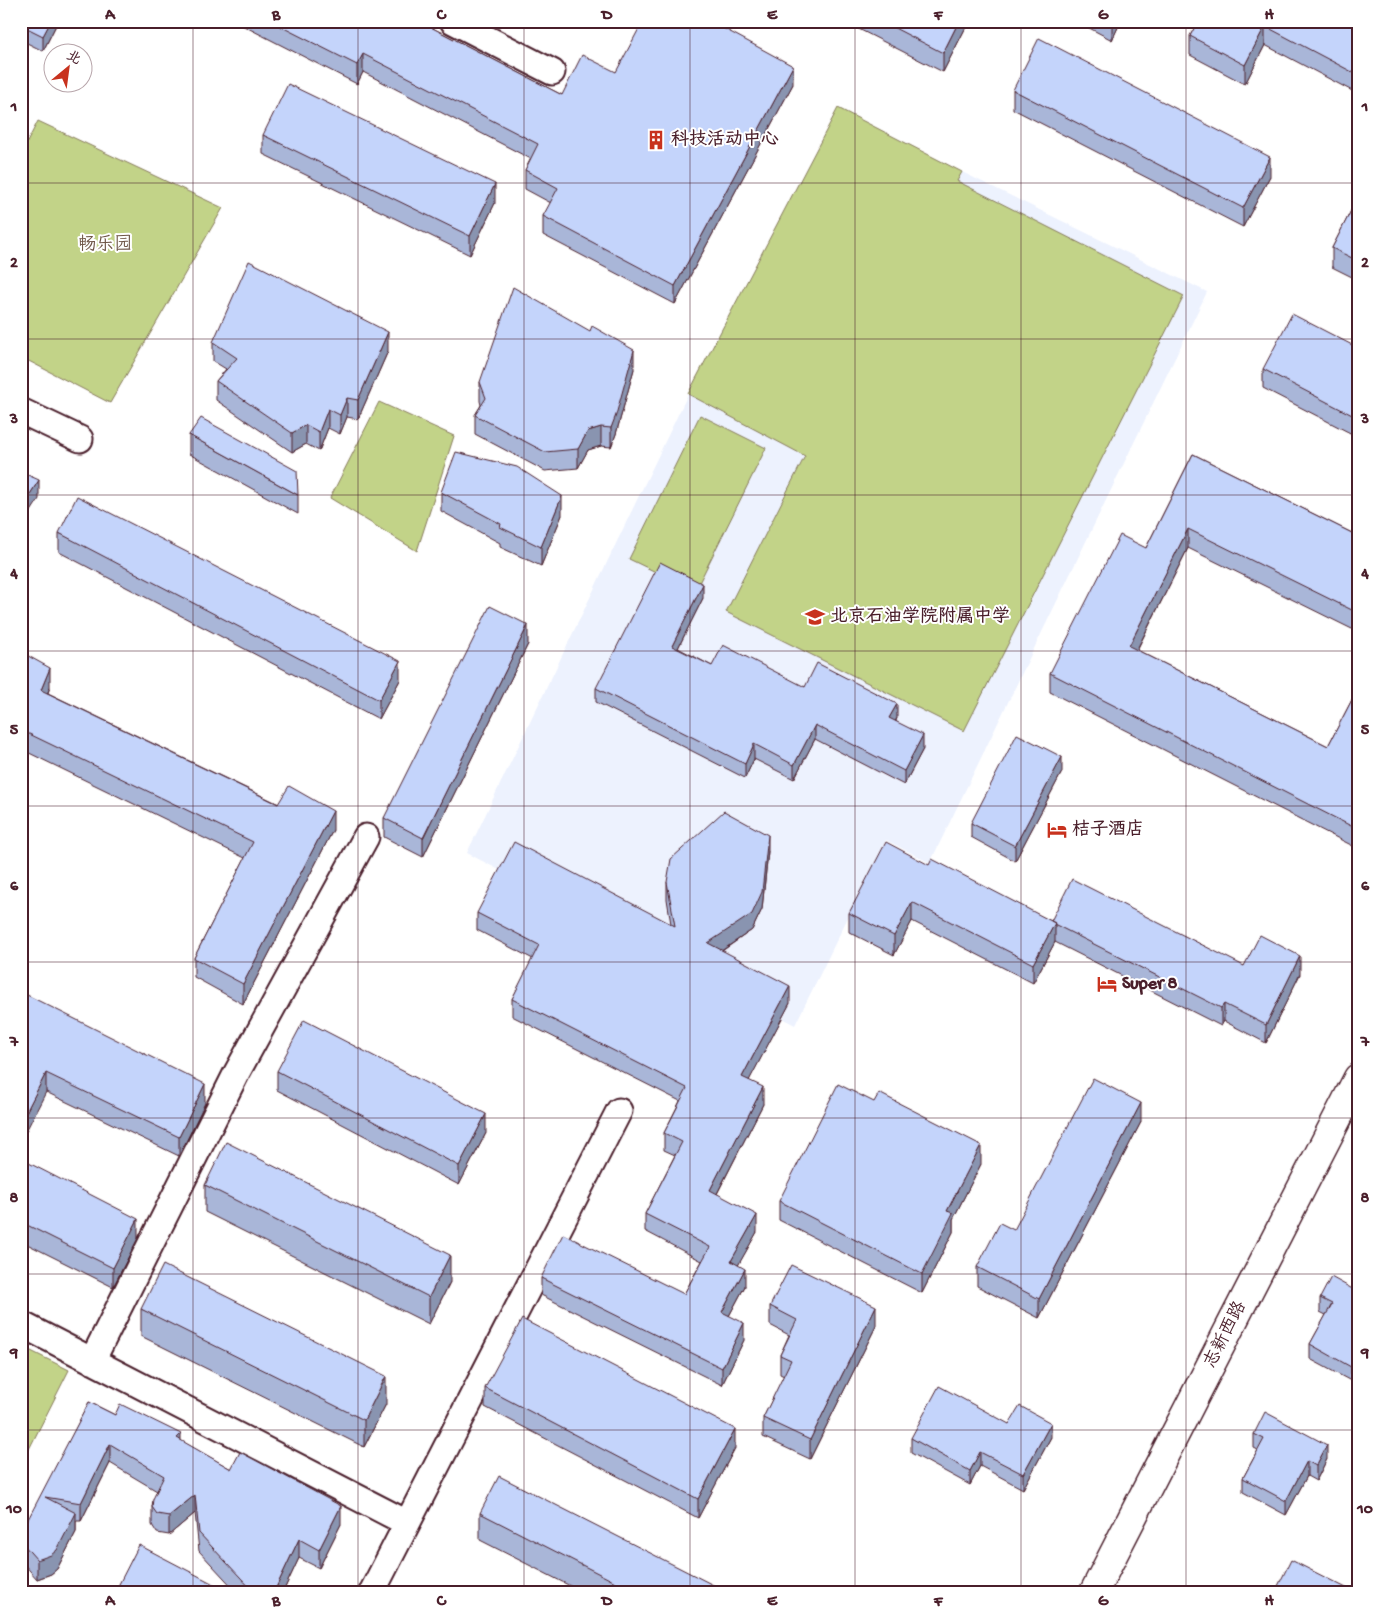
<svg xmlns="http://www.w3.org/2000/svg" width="1379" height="1613" viewBox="0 0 1379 1613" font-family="'Gochi Hand','LXGW WenKai TC',sans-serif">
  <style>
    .built { fill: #edf2fe }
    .green { fill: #c2d388; stroke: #86795a }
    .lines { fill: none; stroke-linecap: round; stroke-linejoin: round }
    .street-casing { stroke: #4a1f2b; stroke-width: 29 }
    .secondary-casing { stroke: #4a1f2b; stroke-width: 31 }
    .street { stroke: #fff; stroke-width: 25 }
    .secondary { stroke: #fff; stroke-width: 28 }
    .wall { fill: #a9b6d8; stroke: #4a1f2b }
    .shaded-wall { fill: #8994b0; stroke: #4a1f2b }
    .building { fill: #c4d4fb; stroke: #4a1f2b }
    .grid { fill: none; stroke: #4a1f2b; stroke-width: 1; stroke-opacity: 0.55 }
    .labels { text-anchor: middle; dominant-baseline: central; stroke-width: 4; stroke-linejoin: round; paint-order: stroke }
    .poi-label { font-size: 18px; font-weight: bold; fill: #4a1f2b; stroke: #fff; text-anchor: start }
    .park-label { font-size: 18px; fill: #6e5547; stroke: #fff }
    .street-label { font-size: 18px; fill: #4a1f2b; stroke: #fff }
    .neatline { fill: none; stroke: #4a1f2b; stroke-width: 2 }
    .grid-label { font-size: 16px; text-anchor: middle; font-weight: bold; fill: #4a1f2b }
  </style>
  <rect width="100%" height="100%" fill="#fff"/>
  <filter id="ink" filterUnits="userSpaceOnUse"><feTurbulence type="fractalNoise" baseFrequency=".02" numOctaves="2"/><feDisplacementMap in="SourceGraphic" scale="10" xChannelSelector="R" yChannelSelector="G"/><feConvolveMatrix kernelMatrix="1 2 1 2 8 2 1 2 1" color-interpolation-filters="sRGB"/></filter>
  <g filter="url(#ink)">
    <!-- built -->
    <path class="built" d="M 838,108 L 962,172 L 1207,292 L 930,863 L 886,840 L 795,1025 L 467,853 L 688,394 Z"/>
    <!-- green -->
    <path class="green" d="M 838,108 L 962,172 L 957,181 L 1184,296 L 964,731 L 726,612 L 805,456 L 688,394 Z
      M 38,121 L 223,208 L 110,403 L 21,357 L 21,154 Z
      M 379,402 L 454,436 L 417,551 L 330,498 Z
      M 700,415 L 766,448 L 695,591 L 629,559 Z
      M 21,1346 L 69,1370 L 21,1465 Z"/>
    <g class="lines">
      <defs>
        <path id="street" d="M 453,21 L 552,72
          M 21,411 L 80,439
          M 21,1324 L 407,1523
          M 92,1361 L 236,1074 L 366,837
          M 372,1592 L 619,1111"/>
        <path id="secondary" d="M 1094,1592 L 1358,1078"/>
      </defs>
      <!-- street casing -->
      <use href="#street" class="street-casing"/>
      <!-- secondary casing -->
      <use href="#secondary" class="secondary-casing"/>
      <!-- street -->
      <use href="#street" class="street"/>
      <!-- secondary -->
      <use href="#secondary" class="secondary"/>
    </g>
    <!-- wall -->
    <path class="wall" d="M 21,21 L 58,21 L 43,51 L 21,40 Z
      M 234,21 L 419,21 L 562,95 L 616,72 L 793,84 L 675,304 L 543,235 L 543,216 L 551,203 L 525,189 L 525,170 L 531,159 L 363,72 L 357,84 Z
      M 843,21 L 969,21 L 943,72 Z
      M 1076,21 L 1121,21 L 1112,40 Z
      M 1198,21 L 1358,21 L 1358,94 L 1265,45 L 1245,84 L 1190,55 L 1190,36 Z
      M 1013,90 L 1270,176 L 1243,227 L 1013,109 Z
      M 263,135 L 495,203 L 470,255 L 263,154 Z
      M 1358,197 L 1358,280 L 1332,267 L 1332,248 Z
      M 213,342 L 388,351 L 358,419 L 347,417 L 340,434 L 328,428 L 319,451 L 306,444 L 292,452 L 216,400 L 216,381 L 226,369 L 213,361 Z
      M 1358,348 L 1358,437 L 1263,388 L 1263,369 Z
      M 634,369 L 616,434 L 611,447 L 601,446 L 588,450 L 578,468 L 545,471 L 475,434 L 475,415 L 481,405 L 480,401 L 480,382 Z
      M 189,435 L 298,495 L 298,514 L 189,454 Z
      M 1193,454 L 1358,536 L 1358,632 L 1188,548 L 1137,650 L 1328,746 L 1358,688 L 1358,846 L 1357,848 L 1050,692 L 1050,673 L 1146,548 Z
      M 441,492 L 562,515 L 541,566 L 500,547 L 500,543 L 441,511 Z
      M 59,533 L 400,680 L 379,719 L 59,552 Z
      M 703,598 L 678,648 L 712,666 L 805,687 L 897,718 L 896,721 L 923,749 L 904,785 L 815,739 L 794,779 L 754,759 L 745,778 L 596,702 L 596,688 Z
      M 528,644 L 423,857 L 384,837 L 384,818 Z
      M 21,652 L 50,687 L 48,693 L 333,830 L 243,1004 L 194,977 L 194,958 L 245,858 L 21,749 Z
      M 1062,772 L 1015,861 L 971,837 L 971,823 Z
      M 768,851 L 762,909 L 752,930 L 722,951 L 790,1003 L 749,1080 L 763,1104 L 717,1194 L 757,1232 L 738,1265 L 745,1286 L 729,1316 L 744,1340 L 722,1385 L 541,1295 L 541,1278 L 684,1294 L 702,1261 L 645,1231 L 645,1214 L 675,1155 L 664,1150 L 664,1133 L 680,1101 L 512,1016 L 512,999 L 533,959 L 477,930 L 477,913 L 671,924 L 667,899 L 667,882 Z
      M 929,865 L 1051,921 L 1244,966 L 1300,974 L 1266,1043 L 1224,1021 L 1221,1026 L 1055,942 L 1033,983 L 912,921 L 894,955 L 849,932 L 849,913 Z
      M 21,992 L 205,1103 L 179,1156 L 46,1092 Z
      M 277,1071 L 486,1133 L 459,1185 L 277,1090 Z
      M 874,1102 L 981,1164 L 953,1219 L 953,1232 L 922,1293 L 779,1220 L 779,1201 Z
      M 1141,1122 L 1039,1318 L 977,1286 L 977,1267 L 1014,1230 Z
      M 21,1159 L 138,1238 L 113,1287 L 21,1241 Z
      M 205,1185 L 450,1282 L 429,1324 L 205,1212 Z
      M 1358,1292 L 1351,1381 L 1310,1359 L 1310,1344 L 1326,1315 L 1320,1312 L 1320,1298 Z
      M 770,1306 L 876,1326 L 810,1459 L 763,1437 L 763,1418 L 784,1376 L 780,1374 L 780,1355 L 789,1335 L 770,1325 Z
      M 141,1309 L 386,1404 L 364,1447 L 141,1336 Z
      M 485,1388 L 735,1448 L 698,1518 L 485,1407 Z
      M 89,1402 L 115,1415 L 181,1441 L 231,1469 L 341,1524 L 319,1568 L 299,1558 L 283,1592 L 237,1592 L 199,1551 L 195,1513 L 169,1535 L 157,1533 L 152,1525 L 152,1507 L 157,1491 L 110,1463 L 81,1521 L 76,1521 L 76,1532 L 57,1569 L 51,1574 L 37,1579 L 23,1563 L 21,1555 L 21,1537 Z
      M 1009,1424 L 1051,1437 L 1023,1489 L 980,1466 L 970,1485 L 911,1453 L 911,1438 Z
      M 1358,1424 L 1358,1444 L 1357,1444 Z
      M 1254,1434 L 1327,1459 L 1316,1481 L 1307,1476 L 1286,1515 L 1243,1492 L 1243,1478 L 1258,1450 L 1254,1448 Z
      M 480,1513 L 721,1592 L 582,1592 L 480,1540 Z"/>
    <!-- shaded-wall -->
    <path class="shaded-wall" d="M 51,21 L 58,21 L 43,51 L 43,36 Z
      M 959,21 L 969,21 L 943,72 L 943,53 Z
      M 1112,21 L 1121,21 L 1112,40 Z
      M 1265,26 L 1265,45 L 1245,84 L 1245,65 Z
      M 363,54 L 363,72 L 357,84 L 357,65 Z
      M 793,66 L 793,84 L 675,304 L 675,286 Z
      M 1270,157 L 1270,176 L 1243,227 L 1243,208 Z
      M 495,184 L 495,203 L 470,255 L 470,236 Z
      M 388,332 L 388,351 L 358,419 L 358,400 Z
      M 634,350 L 634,369 L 616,434 L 611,447 L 611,428 Z
      M 347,398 L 347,417 L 340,434 L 340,415 Z
      M 328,409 L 328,428 L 319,451 L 319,432 Z
      M 306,425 L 306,444 L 292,452 L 292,433 Z
      M 601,427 L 601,446 L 588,450 L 578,468 L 578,449 L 588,431 Z
      M 39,480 L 39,499 L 21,527 L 21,508 Z
      M 562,496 L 562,515 L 541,566 L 541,547 Z
      M 1188,529 L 1188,548 L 1129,665 L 1129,646 Z
      M 703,584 L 703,598 L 672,660 L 672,646 Z
      M 528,625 L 528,644 L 423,857 L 423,838 Z
      M 400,661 L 400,680 L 379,719 L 379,700 Z
      M 50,668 L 50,687 L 41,709 L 41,690 Z
      M 897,704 L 897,718 L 889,733 L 889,718 Z
      M 815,725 L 815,739 L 794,779 L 794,765 Z
      M 923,735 L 923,749 L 904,785 L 904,771 Z
      M 754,744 L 754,759 L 745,778 L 745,764 Z
      M 1062,757 L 1062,772 L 1015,861 L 1015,846 Z
      M 333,811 L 333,830 L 243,1004 L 243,984 Z
      M 1358,827 L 1358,846 L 1357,848 L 1357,829 Z
      M 768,835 L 768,851 L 762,909 L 752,930 L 708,960 L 708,943 Z
      M 912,902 L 912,921 L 894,955 L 894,936 Z
      M 1055,923 L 1055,942 L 1033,983 L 1033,964 Z
      M 1300,956 L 1300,974 L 1266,1043 L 1266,1025 Z
      M 790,986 L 790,1003 L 742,1094 L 742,1077 Z
      M 1224,1004 L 1224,1021 L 1221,1026 L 1221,1008 Z
      M 46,1073 L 46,1092 L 21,1141 L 21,1122 Z
      M 205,1084 L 205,1103 L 179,1156 L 179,1137 Z
      M 763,1087 L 763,1104 L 710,1207 L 710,1190 Z
      M 1141,1103 L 1141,1122 L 1039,1318 L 1039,1299 Z
      M 486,1114 L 486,1133 L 459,1185 L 459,1166 Z
      M 981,1145 L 981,1164 L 953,1219 L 953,1232 L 922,1293 L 922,1274 L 947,1211 Z
      M 757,1215 L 757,1232 L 731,1278 L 731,1261 Z
      M 138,1219 L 138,1238 L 113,1287 L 113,1268 Z
      M 450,1255 L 450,1282 L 429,1324 L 429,1297 Z
      M 745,1269 L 745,1286 L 722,1329 L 722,1312 Z
      M 876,1306 L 876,1326 L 810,1459 L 810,1440 Z
      M 744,1323 L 744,1340 L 722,1385 L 722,1368 Z
      M 1358,1355 L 1358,1369 L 1351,1381 L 1351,1367 Z
      M 386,1376 L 386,1404 L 364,1447 L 364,1420 Z
      M 1051,1423 L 1051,1437 L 1023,1489 L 1023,1474 Z
      M 735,1429 L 735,1448 L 698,1518 L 698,1499 Z
      M 181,1434 L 181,1453 L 177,1438 Z
      M 110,1444 L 110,1463 L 81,1521 L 81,1503 Z
      M 1327,1445 L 1327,1459 L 1316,1481 L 1316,1466 Z
      M 980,1452 L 980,1466 L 970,1485 L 970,1471 Z
      M 1307,1461 L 1307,1476 L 1286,1515 L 1286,1501 Z
      M 195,1495 L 195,1513 L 169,1535 L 169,1516 Z
      M 341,1506 L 341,1524 L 319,1568 L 319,1550 Z
      M 76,1513 L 76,1532 L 57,1569 L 51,1574 L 37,1579 L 37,1560 Z
      M 299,1539 L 299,1558 L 283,1592 L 274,1592 Z"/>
    <!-- building -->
    <path class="building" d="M 21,21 L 51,21 L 43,36 L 21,25 Z
      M 270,21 L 419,21 L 562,95 L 582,55 L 616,72 L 643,21 L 710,21 L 793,66 L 675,286 L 543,216 L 558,188 L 525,170 L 538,144 L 363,54 L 357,65 Z
      M 881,21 L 959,21 L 943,53 Z
      M 1198,21 L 1358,21 L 1358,75 L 1265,26 L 1245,65 L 1190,36 Z
      M 1039,38 L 1270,157 L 1243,208 L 1013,90 Z
      M 288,84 L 495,184 L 470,236 L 263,135 Z
      M 1358,197 L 1358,261 L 1332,248 Z
      M 249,261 L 388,332 L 358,400 L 347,398 L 340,415 L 328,409 L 319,432 L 306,425 L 292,433 L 216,381 L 237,358 L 213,342 Z
      M 513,287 L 590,331 L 592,326 L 634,350 L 616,415 L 611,428 L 601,427 L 588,431 L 578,449 L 545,452 L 475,415 L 486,398 L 480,382 Z
      M 1292,314 L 1358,348 L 1358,418 L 1263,369 Z
      M 201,418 L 297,471 L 298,495 L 189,435 Z
      M 456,452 L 517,467 L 562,496 L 541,547 L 500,527 L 501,524 L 441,492 Z
      M 1193,454 L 1358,536 L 1358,613 L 1188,529 L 1129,646 L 1328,746 L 1358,688 L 1358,827 L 1357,829 L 1050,673 L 1120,535 L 1146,548 Z
      M 21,472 L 39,480 L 21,508 Z
      M 77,496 L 400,661 L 379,700 L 59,533 Z
      M 660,562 L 703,584 L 672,646 L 712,666 L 723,645 L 805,687 L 817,663 L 897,704 L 889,718 L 923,735 L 904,771 L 815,725 L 794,765 L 754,744 L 745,764 L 596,688 Z
      M 490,606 L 528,625 L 423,838 L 384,818 Z
      M 21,652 L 50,668 L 41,690 L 278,804 L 289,786 L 333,811 L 243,984 L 194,958 L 253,842 L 21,730 Z
      M 1017,734 L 1062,757 L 1015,846 L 971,823 Z
      M 724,811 L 768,835 L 762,892 L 752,914 L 708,943 L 790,986 L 742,1077 L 763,1087 L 710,1190 L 757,1215 L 731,1261 L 745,1269 L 722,1312 L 744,1323 L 722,1368 L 541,1278 L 563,1234 L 684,1294 L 710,1247 L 645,1214 L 682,1142 L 664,1133 L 687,1088 L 512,999 L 539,945 L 477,913 L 514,842 L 675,926 L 667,882 L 671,859 Z
      M 886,842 L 929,865 L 932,859 L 1055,923 L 1033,964 L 912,902 L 894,936 L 849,913 Z
      M 1072,879 L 1244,966 L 1260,935 L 1300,956 L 1266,1025 L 1224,1004 L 1221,1008 L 1054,924 L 1055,923 L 1051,921 Z
      M 21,992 L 205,1084 L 179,1137 L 46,1073 L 21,1122 Z
      M 304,1020 L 486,1114 L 459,1166 L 277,1071 Z
      M 1093,1078 L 1141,1103 L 1039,1299 L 977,1267 L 1000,1223 L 1014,1230 Z
      M 838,1084 L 874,1102 L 879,1093 L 981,1145 L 947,1211 L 953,1213 L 922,1274 L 779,1201 Z
      M 226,1142 L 450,1255 L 429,1297 L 205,1185 Z
      M 21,1159 L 138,1219 L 113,1268 L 21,1222 Z
      M 163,1265 L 386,1376 L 364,1420 L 141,1309 Z
      M 791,1265 L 876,1306 L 810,1440 L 763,1418 L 791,1360 L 780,1355 L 797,1320 L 770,1306 Z
      M 1331,1277 L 1358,1292 L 1358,1355 L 1351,1367 L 1310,1344 L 1332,1304 L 1320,1298 Z
      M 522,1319 L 735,1429 L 698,1499 L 485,1388 Z
      M 939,1386 L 1009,1424 L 1020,1406 L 1051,1423 L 1023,1474 L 980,1452 L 970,1471 L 911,1438 Z
      M 89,1402 L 115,1415 L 120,1404 L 181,1434 L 177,1438 L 231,1469 L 240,1452 L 341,1506 L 319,1550 L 299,1539 L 274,1592 L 254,1592 L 199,1533 L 195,1495 L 169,1516 L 157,1514 L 152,1507 L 153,1499 L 164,1476 L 110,1444 L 81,1503 L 45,1497 L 76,1513 L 57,1550 L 51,1555 L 37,1560 L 23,1544 L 21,1537 L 24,1527 Z
      M 1265,1412 L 1327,1445 L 1316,1466 L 1307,1461 L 1286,1501 L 1243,1478 L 1264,1439 L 1254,1434 Z
      M 499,1476 L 721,1589 L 720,1592 L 635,1592 L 480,1513 Z
      M 139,1545 L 229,1592 L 115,1592 Z
      M 1291,1560 L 1354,1592 L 1275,1592 Z
      M 21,1588 L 28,1592 L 21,1592 Z"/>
  </g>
  <!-- grid -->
  <path class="grid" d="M 193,21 L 193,1592M 358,21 L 358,1592M 524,21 L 524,1592M 690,21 L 690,1592M 855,21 L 855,1592M 1021,21 L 1021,1592M 1186,21 L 1186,1592M 21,183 L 1358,183M 21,339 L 1358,339M 21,495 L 1358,495M 21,651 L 1358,651M 21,806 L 1358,806M 21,962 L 1358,962M 21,1118 L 1358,1118M 21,1274 L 1358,1274M 21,1430 L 1358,1430"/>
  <!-- icons -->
  <defs>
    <symbol id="building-bare" viewBox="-9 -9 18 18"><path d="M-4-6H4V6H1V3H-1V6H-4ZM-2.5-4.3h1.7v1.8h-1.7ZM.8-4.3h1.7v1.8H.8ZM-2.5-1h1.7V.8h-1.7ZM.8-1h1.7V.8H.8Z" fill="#c8321e" stroke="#fff" stroke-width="2.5" paint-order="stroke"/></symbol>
    <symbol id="school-bare" viewBox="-9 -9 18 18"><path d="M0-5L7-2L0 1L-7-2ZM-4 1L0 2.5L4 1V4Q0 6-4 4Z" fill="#c8321e" stroke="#fff" stroke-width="2.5" paint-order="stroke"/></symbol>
    <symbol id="hotel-bare" viewBox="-9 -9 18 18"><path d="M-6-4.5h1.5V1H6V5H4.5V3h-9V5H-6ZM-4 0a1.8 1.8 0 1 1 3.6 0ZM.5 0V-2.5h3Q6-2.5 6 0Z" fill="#c8321e" stroke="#fff" stroke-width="2.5" paint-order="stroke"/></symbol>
  </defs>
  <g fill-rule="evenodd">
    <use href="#building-bare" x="642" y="126" width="28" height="28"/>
    <use href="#school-bare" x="801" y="603" width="28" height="28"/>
    <use href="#hotel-bare" x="1043" y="816" width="28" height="28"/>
    <use href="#hotel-bare" x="1093" y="970" width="28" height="28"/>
  </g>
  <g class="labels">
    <!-- poi labels -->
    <g class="poi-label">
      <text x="671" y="140">科技活动中心</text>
      <text x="830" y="617">北京石油学院附属中学</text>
      <text x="1072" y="830">桔子酒店</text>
      <text x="1122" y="984">Super 8</text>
    </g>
    <!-- park labels -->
    <g class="park-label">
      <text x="105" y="245">畅乐园</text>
    </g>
    <!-- street labels -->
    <g class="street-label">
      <text transform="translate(1226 1335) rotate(-63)">志新西路</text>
    </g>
  </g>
  <!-- margin -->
  <rect width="1379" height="1613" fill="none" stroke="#fff" stroke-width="55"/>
  <!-- north arrow -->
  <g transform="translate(68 68) rotate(29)"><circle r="24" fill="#ffffff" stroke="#b7a5aa"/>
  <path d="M0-4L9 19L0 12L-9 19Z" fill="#c8321e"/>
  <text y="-8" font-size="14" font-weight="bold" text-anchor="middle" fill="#4a1f2b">北</text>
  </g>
  <rect x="28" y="28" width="1324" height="1558" class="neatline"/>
  <g class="grid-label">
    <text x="110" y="19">A</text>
    <text x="276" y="19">B</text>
    <text x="441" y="19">C</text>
    <text x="607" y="19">D</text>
    <text x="772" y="19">E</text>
    <text x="938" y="19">F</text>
    <text x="1103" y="19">G</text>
    <text x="1269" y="19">H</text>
    <text x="14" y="111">1</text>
    <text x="1365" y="111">1</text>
    <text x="14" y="267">2</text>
    <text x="1365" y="267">2</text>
    <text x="14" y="423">3</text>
    <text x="1365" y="423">3</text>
    <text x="14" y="578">4</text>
    <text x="1365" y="578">4</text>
    <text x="14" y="734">5</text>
    <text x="1365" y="734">5</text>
    <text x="14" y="890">6</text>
    <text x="1365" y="890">6</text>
    <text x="14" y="1046">7</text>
    <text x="1365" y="1046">7</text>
    <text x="14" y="1202">8</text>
    <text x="1365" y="1202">8</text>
    <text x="14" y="1357">9</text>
    <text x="1365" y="1357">9</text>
    <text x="14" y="1513">10</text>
    <text x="1365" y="1513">10</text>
    <text x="110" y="1605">A</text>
    <text x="276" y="1605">B</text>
    <text x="441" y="1605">C</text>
    <text x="607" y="1605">D</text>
    <text x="772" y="1605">E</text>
    <text x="938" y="1605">F</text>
    <text x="1103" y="1605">G</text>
    <text x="1269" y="1605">H</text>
  </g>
</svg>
